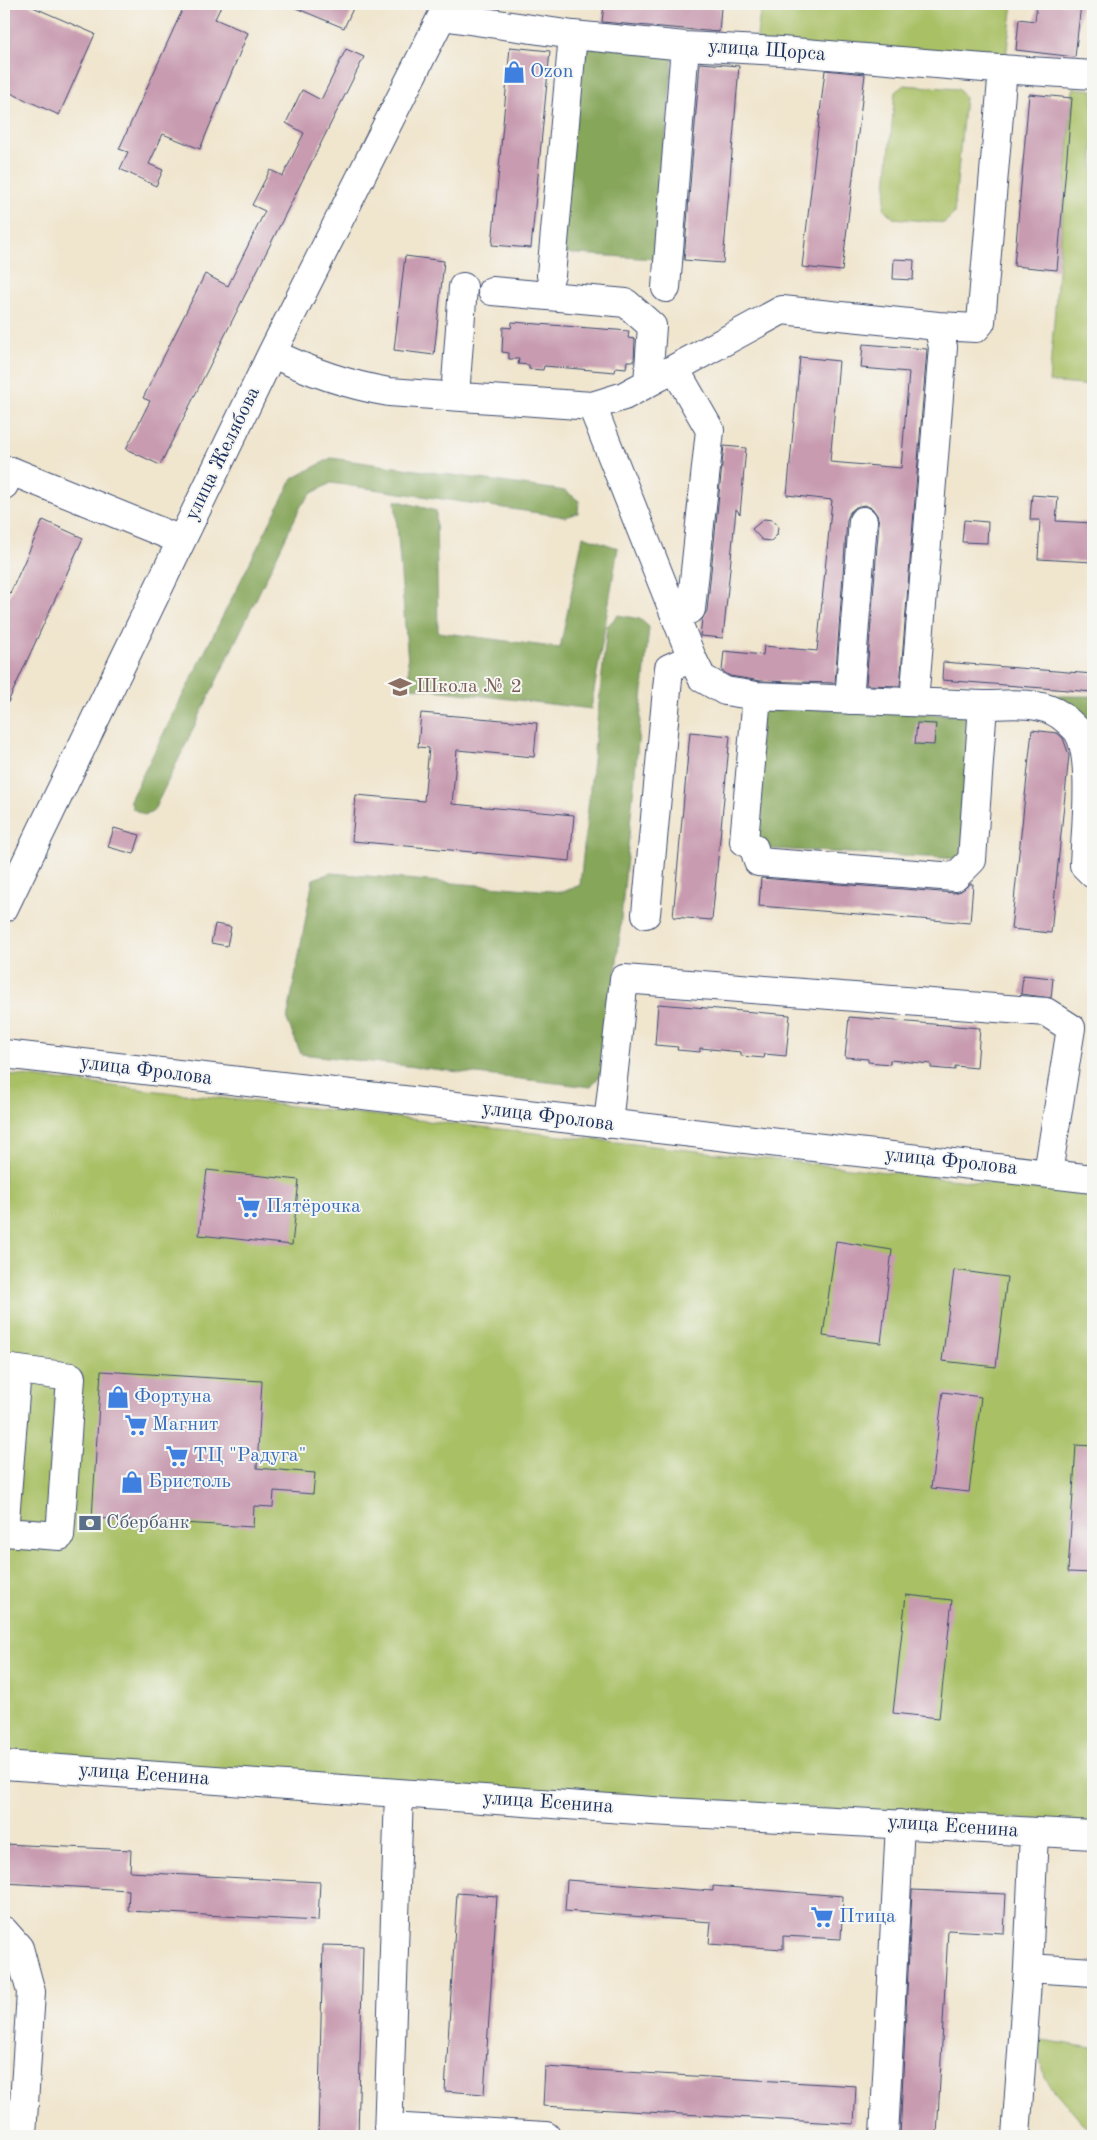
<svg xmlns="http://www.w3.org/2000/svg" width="1097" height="2140" viewBox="0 0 1097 2140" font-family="'Old Standard TT',serif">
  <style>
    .green { fill: #a9c065; stroke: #627862 }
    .forest { fill: #86a65a; stroke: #506a5c }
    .building { fill: #c89bb0 }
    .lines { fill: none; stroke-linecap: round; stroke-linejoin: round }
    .minor-casing { stroke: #3b4a6f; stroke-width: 30 }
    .minor { stroke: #fff; stroke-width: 28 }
    .labels { text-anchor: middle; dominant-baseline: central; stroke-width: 4; stroke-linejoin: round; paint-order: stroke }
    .street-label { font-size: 20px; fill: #1b2f5e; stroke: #f6f6f2 }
    .shop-label { font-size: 20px; fill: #366cbe; stroke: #f6f6f2; text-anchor: start }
    .education-label { font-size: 20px; fill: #785e54; stroke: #f6f6f2; text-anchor: start }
    .service-label { font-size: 20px; fill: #4e5e75; stroke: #f6f6f2; text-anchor: start }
  </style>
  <rect width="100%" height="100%" fill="#f6f6f2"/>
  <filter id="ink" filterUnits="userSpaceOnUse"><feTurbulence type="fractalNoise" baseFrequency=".02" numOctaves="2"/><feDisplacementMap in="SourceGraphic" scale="10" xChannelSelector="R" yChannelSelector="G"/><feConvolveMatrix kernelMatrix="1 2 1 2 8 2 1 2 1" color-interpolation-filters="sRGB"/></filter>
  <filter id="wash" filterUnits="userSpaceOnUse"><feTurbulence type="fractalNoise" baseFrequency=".0096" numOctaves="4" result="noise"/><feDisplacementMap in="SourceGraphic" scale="20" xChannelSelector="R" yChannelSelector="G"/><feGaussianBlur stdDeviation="1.12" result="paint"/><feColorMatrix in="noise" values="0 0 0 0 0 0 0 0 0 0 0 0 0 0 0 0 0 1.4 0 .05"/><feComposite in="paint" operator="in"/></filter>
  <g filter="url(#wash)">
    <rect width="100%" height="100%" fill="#f0e5cd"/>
    <!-- green -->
    <path class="green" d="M 761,4 L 1013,4 L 1005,64 L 756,44 Z
      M 904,85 L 958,89 L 965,97 L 954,214 L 944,223 L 893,218 L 884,209 L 895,92 Z
      M 1073,88 L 1093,90 L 1093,386 L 1049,382 Z
      M 4,1074 L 1093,1195 L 1093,1823 L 653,1800 L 4,1757 Z
      M 1036,2039 L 1093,2048 L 1093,2136 L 1044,2078 Z"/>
    <!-- forest -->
    <path class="forest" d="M 577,44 L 673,54 L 655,259 L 562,253 Z
      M 331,458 L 566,491 L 579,501 L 578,513 L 566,517 L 331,483 L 312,493 L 301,506 L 154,810 L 145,815 L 133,809 L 130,800 L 292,479 Z
      M 395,500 L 436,511 L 438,632 L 560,648 L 583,536 L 618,548 L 591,709 L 410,687 Z
      M 618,615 L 640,619 L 649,627 L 607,1066 L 591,1087 L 301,1054 L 287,1020 L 313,879 L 331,873 L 563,892 L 580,885 L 607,626 Z
      M 1054,696 L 1093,696 L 1093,745 Z
      M 762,706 L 969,716 L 962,859 L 754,848 Z"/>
    <g id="blocks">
      <!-- building -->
      <path class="building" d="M 4,4 L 26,4 L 95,34 L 59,115 L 4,90 Z
        M 185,4 L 222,4 L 215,19 L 248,33 L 200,149 L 163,134 L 149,164 L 163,170 L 156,186 L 120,169 L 128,152 L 119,149 Z
        M 286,4 L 355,4 L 344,28 Z
        M 604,4 L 660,4 L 721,8 L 719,32 L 602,22 Z
        M 1037,4 L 1081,4 L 1075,57 L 1016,50 L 1019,19 L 1035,21 Z
        M 510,47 L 550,51 L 531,248 L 492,245 Z
        M 346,49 L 364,57 L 160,465 L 126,449 L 150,401 L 143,398 L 205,274 L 228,286 L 265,211 L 252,205 L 270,170 L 283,176 L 304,133 L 286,123 L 302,90 L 321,100 Z
        M 700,63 L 739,66 L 723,263 L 684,260 Z
        M 825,70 L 865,74 L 842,271 L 802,267 Z
        M 1029,94 L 1072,98 L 1057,270 L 1014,266 Z
        M 405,256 L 444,261 L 434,355 L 394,350 Z
        M 894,259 L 914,260 L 913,280 L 893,279 Z
        M 512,322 L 629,331 L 628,338 L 635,339 L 634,361 L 627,361 L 626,368 L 616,367 L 615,372 L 544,366 L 543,370 L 529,369 L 529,365 L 518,364 L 519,359 L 509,359 L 509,353 L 502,352 L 503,327 L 511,328 Z
        M 863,344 L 927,349 L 900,686 L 866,685 L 879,522 L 877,515 L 872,508 L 864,505 L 856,507 L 850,512 L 847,520 L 835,683 L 761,681 L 730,676 L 722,671 L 724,651 L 763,655 L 764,646 L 817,651 L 832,500 L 787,495 L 800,357 L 839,361 L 830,462 L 901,468 L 909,372 L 861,368 Z
        M 724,446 L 746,448 L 740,514 L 736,509 L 723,638 L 700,636 L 702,619 L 707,611 Z
        M 1032,495 L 1058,497 L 1056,521 L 1093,523 L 1093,562 L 1038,559 L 1040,520 L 1030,520 Z
        M 764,519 L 773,520 L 778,526 L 777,535 L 771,541 L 762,540 L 752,529 Z
        M 43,520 L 83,538 L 4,711 L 4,607 Z
        M 964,520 L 988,522 L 987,543 L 962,542 Z
        M 943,662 L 1093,674 L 1093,692 L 942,680 Z
        M 421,713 L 537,723 L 534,757 L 457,750 L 452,804 L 574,815 L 570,861 L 352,841 L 356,795 L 424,801 L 429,748 L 418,747 Z
        M 917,723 L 936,724 L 934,745 L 915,744 Z
        M 1032,730 L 1057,733 L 1063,738 L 1069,755 L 1051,933 L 1011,929 Z
        M 690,732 L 730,736 L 712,920 L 673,917 Z
        M 114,828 L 140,835 L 134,854 L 108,847 Z
        M 761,878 L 954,893 L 961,891 L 970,884 L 973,884 L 970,923 L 759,906 Z
        M 215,924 L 231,927 L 227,946 L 211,943 Z
        M 1023,975 L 1053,978 L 1051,998 L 1021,994 Z
        M 658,1004 L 790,1015 L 786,1056 L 765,1054 L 764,1058 L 741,1056 L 741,1052 L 700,1048 L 700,1052 L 677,1050 L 678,1047 L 655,1045 Z
        M 849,1017 L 980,1028 L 977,1068 L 955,1066 L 955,1070 L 931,1068 L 931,1064 L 890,1060 L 890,1064 L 868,1062 L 868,1059 L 845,1057 Z
        M 207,1170 L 299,1180 L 292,1245 L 199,1235 Z
        M 836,1241 L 892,1250 L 881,1343 L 823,1336 Z
        M 954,1270 L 1007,1277 L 996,1367 L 942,1361 Z
        M 101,1371 L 262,1381 L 257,1468 L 315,1473 L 313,1494 L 274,1491 L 273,1507 L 254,1506 L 253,1527 L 92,1518 Z
        M 943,1392 L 981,1397 L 969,1492 L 931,1488 Z
        M 1076,1445 L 1093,1446 L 1093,1573 L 1068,1572 Z
        M 906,1595 L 952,1600 L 939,1718 L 893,1713 Z
        M 4,1844 L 131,1850 L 130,1872 L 320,1882 L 318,1921 L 128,1911 L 129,1890 L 4,1883 Z
        M 567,1880 L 713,1891 L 713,1886 L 843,1896 L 841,1939 L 783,1936 L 783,1949 L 709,1944 L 711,1922 L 565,1911 Z
        M 912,1890 L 1006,1894 L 1004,1933 L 948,1930 L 937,2136 L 900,2136 Z
        M 457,1893 L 497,1896 L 484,2094 L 445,2091 Z
        M 323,1945 L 363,1946 L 358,2136 L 318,2136 Z
        M 545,2067 L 856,2086 L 854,2124 L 543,2106 Z"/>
    </g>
  </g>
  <g filter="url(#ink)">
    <use href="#blocks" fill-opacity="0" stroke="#3b4a6f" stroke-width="1"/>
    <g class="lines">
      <defs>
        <path id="minor" d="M 442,16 L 573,35 L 685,46 L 781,51 L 984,68 L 1093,75
          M 551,275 L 573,35
          M 666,288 L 685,46
          M 272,353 C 310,372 348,385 389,392 L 592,406 L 624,396 L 648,383 L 652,326 L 626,303 L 492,291
          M 675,369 L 710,430 L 691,609 L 676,616
          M 648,383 L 782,310 L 938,326 L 976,328 L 981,322 L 1003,69
          M 455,396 L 463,287
          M 592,406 L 692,658 L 702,678 L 725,691 L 757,696 L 744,841 L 754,848 L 758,862 L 955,877 L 972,860 L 983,705 C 1006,705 1034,701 1055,712 C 1061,715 1071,724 1076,729 C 1095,753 1085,834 1084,865 L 1093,874
          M 4,485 L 11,471 L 181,540
          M 757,696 L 983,705
          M 849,700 L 863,521
          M 914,702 L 943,347 L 938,326
          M 4,908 L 272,353 L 448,4
          M 646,914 L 669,668 L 692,658
          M 4,1054 L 1093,1179
          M 608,1124 L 624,979 L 1046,1012 L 1071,1028 L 1048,1173
          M 4,1368 L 71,1377 L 60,1536 L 4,1532 L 17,1370
          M 4,1765 L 652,1811 L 1093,1835
          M 1034,1833 L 1028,1968 L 1093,1972
          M 4,1931 L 19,1948 L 31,1992 L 22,2136
          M 388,2127 L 546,2136
          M 388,2136 L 399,1793
          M 884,2136 L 900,1824
          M 1016,2136 L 1028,1968"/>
      </defs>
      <!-- minor casing -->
      <use href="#minor" class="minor-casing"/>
      <!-- minor -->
      <use href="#minor" class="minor"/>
    </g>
  </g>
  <!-- icons -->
  <defs>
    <symbol id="shop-bare" viewBox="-9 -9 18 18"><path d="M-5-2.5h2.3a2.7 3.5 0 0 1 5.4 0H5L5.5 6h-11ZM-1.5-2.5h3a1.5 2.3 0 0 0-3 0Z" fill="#3f7fe0" stroke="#f6f6f2" stroke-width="2.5" paint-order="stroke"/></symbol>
    <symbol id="school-bare" viewBox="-9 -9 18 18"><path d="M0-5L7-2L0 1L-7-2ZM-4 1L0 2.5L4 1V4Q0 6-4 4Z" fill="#8d6e63" stroke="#f6f6f2" stroke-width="2.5" paint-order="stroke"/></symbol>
    <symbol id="supermarket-bare" viewBox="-9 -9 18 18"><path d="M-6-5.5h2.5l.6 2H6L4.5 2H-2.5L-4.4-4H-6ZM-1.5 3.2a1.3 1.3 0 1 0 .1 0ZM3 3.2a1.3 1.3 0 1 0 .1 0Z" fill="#3f7fe0" stroke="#f6f6f2" stroke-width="2.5" paint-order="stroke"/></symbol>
    <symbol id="bank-bare" viewBox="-9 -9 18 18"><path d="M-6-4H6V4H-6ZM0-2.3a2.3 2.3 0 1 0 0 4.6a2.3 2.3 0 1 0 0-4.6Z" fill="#5c6f8a" stroke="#f6f6f2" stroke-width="2.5" paint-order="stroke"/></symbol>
  </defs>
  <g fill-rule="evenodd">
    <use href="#shop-bare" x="498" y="56" width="32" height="32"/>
    <use href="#school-bare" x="384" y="671" width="32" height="32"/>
    <use href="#supermarket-bare" x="233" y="1191" width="32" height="32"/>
    <use href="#shop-bare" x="102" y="1381" width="32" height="32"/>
    <use href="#supermarket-bare" x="120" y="1409" width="32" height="32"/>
    <use href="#supermarket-bare" x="161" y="1440" width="32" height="32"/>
    <use href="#shop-bare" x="116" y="1466" width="32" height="32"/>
    <use href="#bank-bare" x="74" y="1507" width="32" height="32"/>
    <use href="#supermarket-bare" x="806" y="1901" width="32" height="32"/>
  </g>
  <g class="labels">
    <!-- street labels -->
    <g class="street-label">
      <text transform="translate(767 51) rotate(4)">улица Щорса</text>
      <text transform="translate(223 454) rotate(-64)">улица Желябова</text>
      <text transform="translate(146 1071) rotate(7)">улица Фролова</text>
      <text transform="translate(548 1117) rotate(7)">улица Фролова</text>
      <text transform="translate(951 1162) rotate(6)">улица Фролова</text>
      <text transform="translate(144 1775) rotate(4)">улица Есенина</text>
      <text transform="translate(548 1803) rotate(4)">улица Есенина</text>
      <text transform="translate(953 1827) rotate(4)">улица Есенина</text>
    </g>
    <!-- shop labels -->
    <g class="shop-label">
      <text x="530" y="72">Ozon</text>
      <text x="266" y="1207">Пятёрочка</text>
      <text x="134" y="1397">Фортуна</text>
      <text x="152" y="1425">Магнит</text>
      <text x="193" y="1456">ТЦ "Радуга"</text>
      <text x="148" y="1482">Бристоль</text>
      <text x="839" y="1917">Птица</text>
    </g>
    <!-- education labels -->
    <g class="education-label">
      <text x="416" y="687">Школа № 2</text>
    </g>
    <!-- service labels -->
    <g class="service-label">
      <text x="106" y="1523">Сбербанк</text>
    </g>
  </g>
  <!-- margin -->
  <rect width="1097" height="2140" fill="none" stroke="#f6f6f2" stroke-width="20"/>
</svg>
